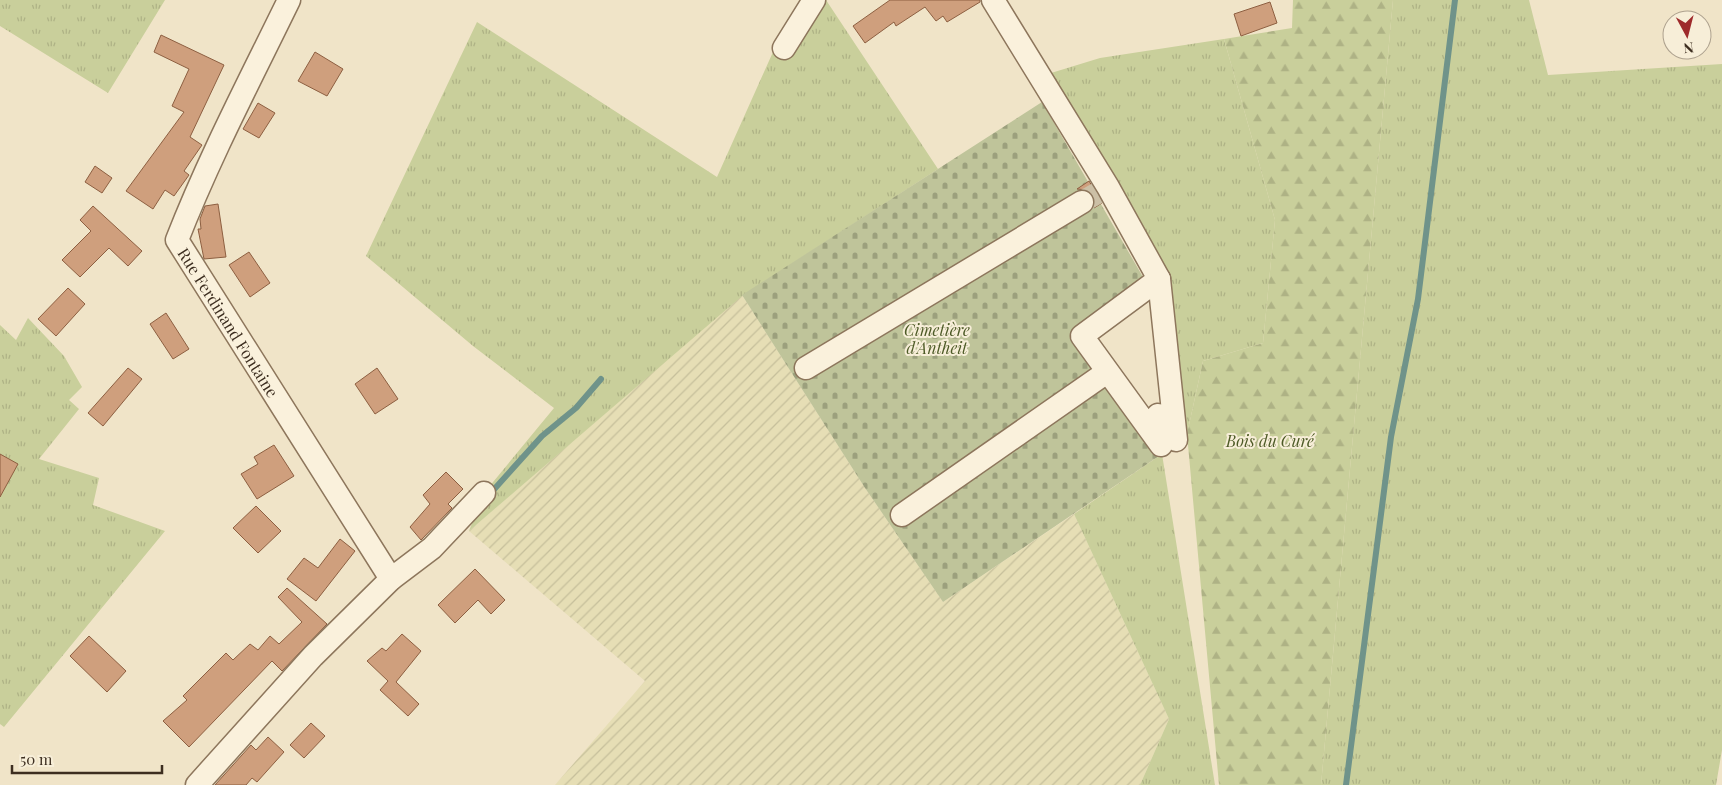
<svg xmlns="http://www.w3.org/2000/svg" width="1722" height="785" viewBox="0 0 1722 785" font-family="'Playfair Display',serif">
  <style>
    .farmland { fill: url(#farmland-furrows) }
    .grass { fill: url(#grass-tufts) }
    .forest { fill: url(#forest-firs) }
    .cemetery { fill: url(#cemetery-stones) }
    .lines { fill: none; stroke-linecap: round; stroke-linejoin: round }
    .stream { stroke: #6f938a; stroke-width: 6 }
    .building { fill: #cf9f7d; stroke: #8d5f41 }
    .minor-tunnel { stroke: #ccc0a6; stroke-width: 22; stroke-dasharray: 22 11; stroke-linecap: butt }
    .minor-casing { stroke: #8d765c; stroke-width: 25 }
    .minor { stroke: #faf1dc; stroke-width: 22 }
    .labels { text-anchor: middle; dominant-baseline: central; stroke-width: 4; stroke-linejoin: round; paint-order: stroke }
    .street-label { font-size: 16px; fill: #3d2e20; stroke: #f7eed8 }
    .park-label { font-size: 16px; font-style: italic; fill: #4d5a26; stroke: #f7eed8 }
  </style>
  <defs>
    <pattern id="farmland-furrows" width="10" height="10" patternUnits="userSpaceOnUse" patternTransform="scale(1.25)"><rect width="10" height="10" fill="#e6deb5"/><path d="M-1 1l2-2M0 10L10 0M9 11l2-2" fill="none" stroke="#c6bf9b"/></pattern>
    <pattern id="grass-tufts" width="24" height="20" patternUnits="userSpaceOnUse" patternTransform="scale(1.25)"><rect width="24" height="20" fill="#c9cf9b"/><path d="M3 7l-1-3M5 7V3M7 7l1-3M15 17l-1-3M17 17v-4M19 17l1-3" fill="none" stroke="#aeb285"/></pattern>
    <pattern id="forest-firs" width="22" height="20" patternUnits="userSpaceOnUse" patternTransform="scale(1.25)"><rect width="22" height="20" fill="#c9cf9b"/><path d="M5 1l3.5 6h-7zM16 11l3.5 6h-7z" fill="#aeb285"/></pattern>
    <pattern id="cemetery-stones" width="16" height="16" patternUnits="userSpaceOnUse" patternTransform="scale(1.25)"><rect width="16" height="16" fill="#bfc49a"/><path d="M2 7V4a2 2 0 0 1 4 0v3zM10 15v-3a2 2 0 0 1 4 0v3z" fill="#9ca07d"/></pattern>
  </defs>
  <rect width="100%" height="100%" fill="#f0e4c8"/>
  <!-- farmland -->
  <path class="farmland" d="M 742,295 L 865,488 L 943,602 L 1074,514 L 1169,719 L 1140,785 L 555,785 L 645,681 L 469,531 Z"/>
  <!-- grass -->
  <path class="grass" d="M 0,0 L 165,0 L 108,93 L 0,26 Z
    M 819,0 L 826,0 L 938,169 L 742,296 L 469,531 L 484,493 L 554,408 L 473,346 L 366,256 L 477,22 L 717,177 L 773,52 Z
    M 1393,0 L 1529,0 L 1548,75 L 1722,64 L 1722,750 L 1716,785 L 1321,785 Z
    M 1224,39 L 1275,220 L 1263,343 L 1203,361 L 1187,434 L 1171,284 L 1051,73 L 1100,58 Z
    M 28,318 L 64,356 L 82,387 L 69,400 L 79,409 L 39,459 L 99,478 L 93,505 L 165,531 L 4,727 L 0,724 L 0,325 L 16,340 Z
    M 1162,454 L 1215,785 L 1140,785 L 1169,719 L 1074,514 Z"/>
  <!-- forest -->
  <path class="forest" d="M 1293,0 L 1393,0 L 1321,785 L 1219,785 L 1187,434 L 1203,361 L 1263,343 L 1275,220 L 1224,39 L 1292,28 Z"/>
  <!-- cemetery -->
  <path class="cemetery" d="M 1042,102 L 1147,284 L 1078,335 L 1162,454 L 943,602 L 865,488 L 742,295 Z"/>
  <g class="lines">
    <!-- stream -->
    <path class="stream" d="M 489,495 L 542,436 L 576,408 L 601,379
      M 1346,785 L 1391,437 L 1418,299 L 1455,0"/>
  </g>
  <!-- building -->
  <path class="building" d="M 890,0 L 980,0 L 980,2 L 947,22 L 943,16 L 936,21 L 925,7 L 896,26 L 894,22 L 865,43 L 853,26 Z
    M 1270,2 L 1277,23 L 1241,36 L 1234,14 Z
    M 161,35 L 224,65 L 190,137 L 202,145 L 184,171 L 189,175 L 174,196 L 165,190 L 153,209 L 126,191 L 184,112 L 172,106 L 189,69 L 154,52 Z
    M 315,52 L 343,69 L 327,96 L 298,81 Z
    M 258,103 L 275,113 L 259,138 L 243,129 Z
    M 95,166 L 112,178 L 102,193 L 85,182 Z
    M 1089,181 L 1102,203 L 1094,208 L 1093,195 L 1088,190 L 1077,189 Z
    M 218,204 L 226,257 L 204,259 L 198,229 L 201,229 L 200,219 L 205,206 Z
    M 93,206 L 142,251 L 128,266 L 109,248 L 80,277 L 62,260 L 91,231 L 80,220 Z
    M 249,252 L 270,283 L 250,297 L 229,265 Z
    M 68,288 L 85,304 L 56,336 L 38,319 Z
    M 166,313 L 189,349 L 173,359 L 150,324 Z
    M 128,368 L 142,379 L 103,426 L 88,413 Z
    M 377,368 L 398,399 L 375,414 L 355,384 Z
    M 274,445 L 294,476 L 257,499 L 241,474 L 258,464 L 254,457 Z
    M 0,454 L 18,464 L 0,497 Z
    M 446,472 L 463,489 L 448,504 L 452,508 L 421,540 L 410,527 L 430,504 L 423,495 Z
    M 256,506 L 281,531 L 258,553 L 233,528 Z
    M 340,539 L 355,551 L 316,601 L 287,579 L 304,558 L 318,568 Z
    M 475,569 L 505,600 L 491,614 L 478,600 L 455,623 L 438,605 Z
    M 287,588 L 327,624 L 282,671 L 272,661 L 189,747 L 163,721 L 187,700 L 183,696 L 226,653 L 233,660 L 250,644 L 258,650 L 270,636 L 279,644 L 302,622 L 278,597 Z
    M 402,634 L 421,651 L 396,682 L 419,704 L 408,716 L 380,690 L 388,681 L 367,661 L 382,648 L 386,651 Z
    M 89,636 L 126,671 L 107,692 L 70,656 Z
    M 311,723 L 325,736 L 304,758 L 290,745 Z
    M 268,737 L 284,752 L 257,782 L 252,778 L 246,785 L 215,785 L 251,745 L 256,750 Z"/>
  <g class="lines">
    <!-- minor-tunnel -->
    <path class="minor-tunnel" d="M 1082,202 L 1108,187"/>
    <defs>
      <g id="minor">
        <path id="s1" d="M 289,0 C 250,80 209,158 177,240 L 391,579"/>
        <path d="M 993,0 L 1108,187 L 1159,279 L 1176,440"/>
        <path d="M 784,48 L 814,0"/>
        <path d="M 806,368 L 1082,202"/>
        <path d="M 1158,415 L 1161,445 L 1082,336 L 1159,279"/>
        <path d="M 902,515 L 1107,372"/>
        <path d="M 197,785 L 313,656 L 391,579 L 432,548 L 484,493"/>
      </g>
    </defs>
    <!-- minor casing -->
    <use href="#minor" class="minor-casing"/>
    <!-- minor -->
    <use href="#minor" class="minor"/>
  </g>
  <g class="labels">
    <!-- street labels -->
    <g class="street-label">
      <text stroke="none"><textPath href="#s1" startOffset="362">Rue Ferdinand Fontaine</textPath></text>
    </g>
    <!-- park labels -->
    <g class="park-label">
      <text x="937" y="329">Cimetière<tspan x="937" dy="18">d'Antheit</tspan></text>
      <text x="1270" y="440">Bois du Curé</text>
    </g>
  </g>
  <!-- north arrow -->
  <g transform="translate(1687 35) rotate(173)"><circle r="24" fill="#f7eed8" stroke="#ada18e"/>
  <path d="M0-4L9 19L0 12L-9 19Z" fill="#9e2a2b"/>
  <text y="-8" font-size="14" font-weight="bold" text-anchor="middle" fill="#3d2e20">N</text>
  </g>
  <!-- scale -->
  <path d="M12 765v8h150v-8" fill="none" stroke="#3d2e20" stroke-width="2.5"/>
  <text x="20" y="765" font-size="15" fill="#3d2e20" stroke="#f7eed8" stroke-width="4" paint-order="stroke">50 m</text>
</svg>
